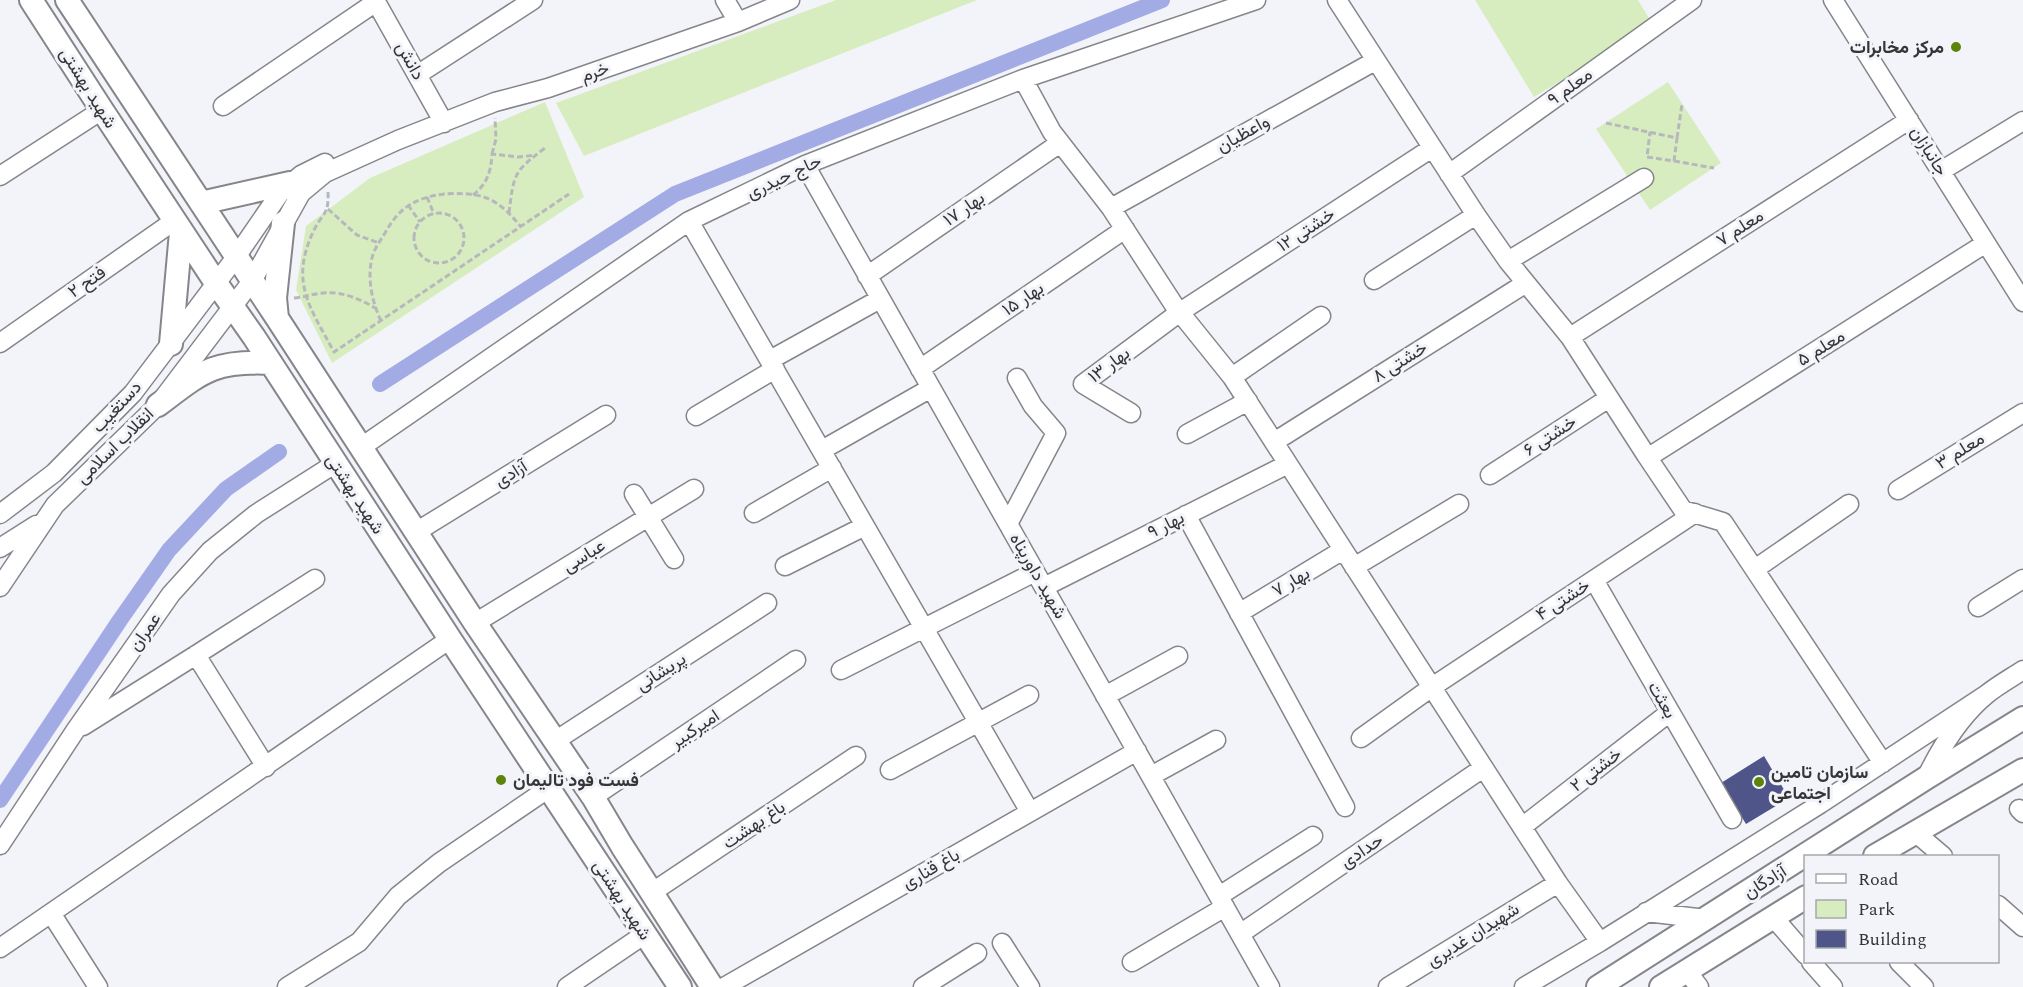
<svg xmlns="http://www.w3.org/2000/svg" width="2023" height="987" viewBox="0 0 2023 987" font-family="Spectral,Vazirmatn,serif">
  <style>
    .green { fill: #d7edbf }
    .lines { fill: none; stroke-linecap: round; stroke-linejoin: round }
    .canal { stroke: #a2abe4; stroke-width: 16 }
    .building { fill: #4f5588 }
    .minor-casing { stroke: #85868b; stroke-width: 21 }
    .major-casing { stroke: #85868b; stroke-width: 26 }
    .path { stroke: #b7b8bc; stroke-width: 3; stroke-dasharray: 6 3; stroke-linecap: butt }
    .minor { stroke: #fff; stroke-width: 18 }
    .major { stroke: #fff; stroke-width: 22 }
    .poi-dot { fill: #5c840b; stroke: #f3f4f9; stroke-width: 2 }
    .labels { text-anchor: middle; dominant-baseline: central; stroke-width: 6; stroke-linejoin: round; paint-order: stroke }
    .poi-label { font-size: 18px; font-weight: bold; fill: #353537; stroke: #f3f4f9; text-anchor: start }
    .street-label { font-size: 18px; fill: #353537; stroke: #f3f4f9 }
  </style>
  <rect width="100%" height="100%" fill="#f3f4f9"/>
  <!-- green -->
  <path class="green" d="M 836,0 L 977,0 L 584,156 L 556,103 Z
    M 1475,0 L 1638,0 L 1653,25 L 1534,97 Z
    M 1668,82 L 1721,163 L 1650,210 L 1596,129 Z
    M 545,102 L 584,197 L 332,363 L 296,290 L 306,226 L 370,178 Z"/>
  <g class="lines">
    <!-- canal -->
    <path class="canal" d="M 380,384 L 675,194 L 1162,0
      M 0,800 L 120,620 L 169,550 L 226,489 L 279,452"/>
  </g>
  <!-- building -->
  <path class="building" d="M 1764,756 L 1789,798 L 1746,824 L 1721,783 Z"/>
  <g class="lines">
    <defs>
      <path id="minor" d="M 375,0 L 444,123
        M 725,0 L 738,22
        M 1337,0 L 1476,215 L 1508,261
        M 1833,0 L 2023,302
        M 417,75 L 533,0
        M 1023,79 L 1052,132 L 1111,208 L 1174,305 L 1232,377 L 1558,883 L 1600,942
        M 223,106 L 376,2
        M 805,165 L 1270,987
        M 1941,171 L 2023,121
        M 1449,174 L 1692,0
        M 0,176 L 102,110
        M 1644,178 L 1508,261 L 1570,337 L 1646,455
        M 1111,208 L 1375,61
        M 689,221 L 1030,812
        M 867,276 L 1060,143
        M 1374,280 L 1476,215
        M 1570,337 L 1909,120
        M 0,343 L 174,221
        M 770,360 L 880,299
        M 920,369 L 1125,229
        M 1232,377 L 1321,316
        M 1131,413 L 1083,384 L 1180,312 L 1432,148
        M 696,416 L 775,369
        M 1187,434 L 1248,401
        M 1274,442 L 1526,283
        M 360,448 L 689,221 L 805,165 L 1023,79 L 1256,0
        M 822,450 L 931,388
        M 1490,475 L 1609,398
        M 1898,490 L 2023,413
        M 634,494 L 674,559
        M 754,513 L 832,468
        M 0,514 L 54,473 L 133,393 L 236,257 L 280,193 L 301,175 L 325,163
        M 1186,515 L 1345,807
        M 1008,524 L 1056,433 L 1033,406 L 1017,378
        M 416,532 L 606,415
        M 0,548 L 36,525
        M 785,566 L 865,526
        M 1354,567 L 1459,504
        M 1755,569 L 1849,504
        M 1594,580 L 1732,819
        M 0,587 L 55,505 L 158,405 L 252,281 L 301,193 L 325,173 L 398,140 L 495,102 L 548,88 L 738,22 L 790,0
        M 1044,587 L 1288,464
        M 1978,607 L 2023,579
        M 1239,613 L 1343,550
        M 475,623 L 694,489
        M 196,655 L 266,767
        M 841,670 L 1035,572
        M 1105,696 L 1178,656
        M 83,726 L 196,655 L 315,579
        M 1361,738 L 1432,687 L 1695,513
        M 555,741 L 767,603
        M 1883,763 L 1723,522 L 1683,510 L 1646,455 L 1655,453 L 1986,243
        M 890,770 L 1029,695
        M 1151,776 L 1216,740
        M 1926,778 C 1941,747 1960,716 1987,694 C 1998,685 2011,678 2023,670
        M 593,797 L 796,660
        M 2019,809 L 2023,813
        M 1522,827 L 1670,712
        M 1916,833 L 1943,856
        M 0,845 L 75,731 L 171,594 L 210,551 L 256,514 L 336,463
        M 651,893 L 856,756
        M 1219,896 L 1313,836
        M 1998,905 L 2023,927
        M 1646,912 L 1706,919
        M 51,913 L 98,987
        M 1773,917 L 1806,955
        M 1240,934 L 1483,768
        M 1002,943 L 1030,987
        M 0,948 L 450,639
        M 1132,962 L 1225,907
        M 1811,962 L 1833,987
        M 1899,962 L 1924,987
        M 1687,971 L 1699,987
        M 287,987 L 359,942 L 398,896 L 439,863 L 549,788
        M 567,987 L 645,934
        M 724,987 L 1137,751
        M 923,987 L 977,953
        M 1388,987 L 1558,883
        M 1524,987 L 1600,942 L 1820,804 L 1987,694"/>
      <path id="major" d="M 31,0 L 102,110 L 216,283 L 254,337 L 450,639 L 680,987
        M 67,0 L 277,318 L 475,623 L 593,797 L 622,846 L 712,987
        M 201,203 L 290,183
        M 277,318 L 275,298 L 283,223
        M 171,344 L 181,232
        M 158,405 C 202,372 213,360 271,363
        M 1875,856 L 2023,770
        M 1598,987 L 1926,778 L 2023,718
        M 1661,987 L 1806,897"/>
    </defs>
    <!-- minor casing -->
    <use href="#minor" class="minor-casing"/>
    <!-- major casing -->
    <use href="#major" class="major-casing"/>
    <!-- path -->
    <path class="path" d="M 1606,123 L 1677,138 L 1674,161 L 1647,157 L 1650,132
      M 1677,138 L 1682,104
      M 492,154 L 496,139 L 495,118
      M 1674,161 L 1714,168
      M 328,192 C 329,215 323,212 314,230 C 289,282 310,307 334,352 L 569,194
      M 473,195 C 487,184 491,172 492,154 L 518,157 L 536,155
      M 427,197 L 434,214
      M 408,205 L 420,222
      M 328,209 L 357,235 L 379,243
      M 509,213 C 514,174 513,172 545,148
      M414 238a25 25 0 1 1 50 0a25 25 0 1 1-50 0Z
      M 294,298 C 304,297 313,294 323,293 C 342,291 360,299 375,308
      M 381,321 C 372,302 367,278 372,258 C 374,249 380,241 385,233 C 399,208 414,198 444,194 C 457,193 476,193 489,199 C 502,205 512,216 521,227"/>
    <!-- minor -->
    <use href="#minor" class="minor"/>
    <!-- major -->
    <use href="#major" class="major"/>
  </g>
  <!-- markers -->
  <g class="poi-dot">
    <circle cx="1956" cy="47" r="6"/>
    <circle cx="501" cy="780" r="6"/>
    <circle cx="1759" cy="782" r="6"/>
  </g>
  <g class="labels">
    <!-- poi labels -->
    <g class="poi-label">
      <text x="1944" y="47" text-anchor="end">مرکز مخابرات</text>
      <text x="1771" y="772">سازمان تامین<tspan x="1771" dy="21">اجتماعی</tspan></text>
      <text x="513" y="780">فست فود تالیمان</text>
    </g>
    <!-- street labels -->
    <g class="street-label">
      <text transform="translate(410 61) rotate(61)">دانش</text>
      <text transform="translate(595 72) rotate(-19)">خرم</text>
      <text transform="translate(1570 87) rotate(-36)">معلم ۹</text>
      <text transform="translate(88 88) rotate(58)">شهید بهشتی</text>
      <text transform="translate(1243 134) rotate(-29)">واعظیان</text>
      <text transform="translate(1929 151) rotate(58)">جانبازان</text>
      <text transform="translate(784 177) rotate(-25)">حاج حیدری</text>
      <text transform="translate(964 209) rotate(-35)">بهار ۱۷</text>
      <text transform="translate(1740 228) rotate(-33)">معلم ۷</text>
      <text transform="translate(1306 230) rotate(-33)">خشتی ۱۲</text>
      <text transform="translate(87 282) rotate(-35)">فتح ۲</text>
      <text transform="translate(1023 299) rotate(-34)">بهار ۱۵</text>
      <text transform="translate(1821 348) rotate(-32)">معلم ۵</text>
      <text transform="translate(1400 362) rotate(-32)">خشتی ۸</text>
      <text transform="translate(1109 365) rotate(-37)">بهار ۱۳</text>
      <text transform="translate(117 407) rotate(-47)">دستغیب</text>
      <text transform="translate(1550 436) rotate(-33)">خشتی ۶</text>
      <text transform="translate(115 446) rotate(-44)">انقلاب اسلامی</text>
      <text transform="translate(1960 451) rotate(-32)">معلم ۳</text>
      <text transform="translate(511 474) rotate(-32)">آزادی</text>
      <text transform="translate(355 494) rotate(57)">شهید بهشتی</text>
      <text transform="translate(1166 525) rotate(-27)">بهار ۹</text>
      <text transform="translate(584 556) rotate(-32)">عباسی</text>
      <text transform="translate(1038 576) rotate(60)">شهید داورپناه</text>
      <text transform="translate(1291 582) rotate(-31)">بهار ۷</text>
      <text transform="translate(1563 600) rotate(-33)">خشتی ۴</text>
      <text transform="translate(145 632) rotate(-55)">عمران</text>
      <text transform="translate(661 672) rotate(-33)">پریشانی</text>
      <text transform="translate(1662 700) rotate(60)">بعثت</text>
      <text transform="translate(695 729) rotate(-34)">امیرکبیر</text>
      <text transform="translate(1596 770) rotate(-38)">خشتی ۲</text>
      <text transform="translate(754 825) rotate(-34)">باغ بهشت</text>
      <text transform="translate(1362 851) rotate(-34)">حدادی</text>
      <text transform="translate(931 869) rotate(-30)">باغ قناری</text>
      <text transform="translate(1765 882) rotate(-32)">آزادگان</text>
      <text transform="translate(622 900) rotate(57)">شهید بهشتی</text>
      <text transform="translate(1473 935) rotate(-32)">شهیدان غدیری</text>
    </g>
  </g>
  <!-- legend -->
  <rect x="1804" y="855" width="195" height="108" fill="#f3f4f9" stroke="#a7a8ab" stroke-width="1.5"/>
  <rect x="1816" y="874" width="30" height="9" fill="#ffffff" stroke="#a7a8ab" stroke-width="1.5"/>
  <text x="1858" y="885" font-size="18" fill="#353537">Road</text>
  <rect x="1816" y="900" width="30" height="18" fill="#d7edbf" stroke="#a7a8ab" stroke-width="1.5"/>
  <text x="1858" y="915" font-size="18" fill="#353537">Park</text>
  <rect x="1816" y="930" width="30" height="18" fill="#4f5588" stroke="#a7a8ab" stroke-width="1.5"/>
  <text x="1858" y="945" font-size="18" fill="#353537">Building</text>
</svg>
